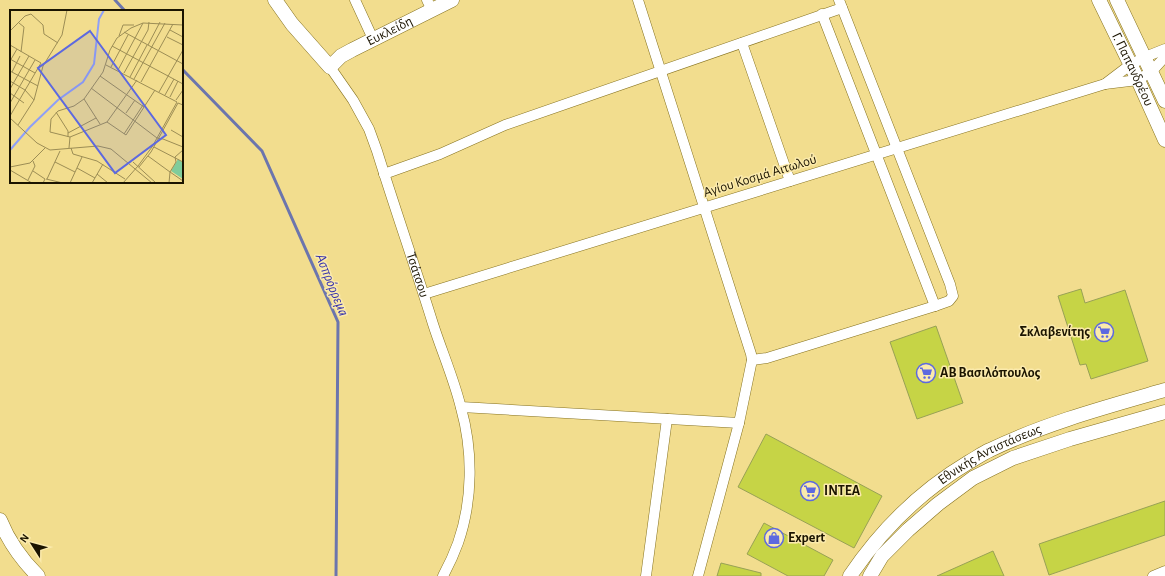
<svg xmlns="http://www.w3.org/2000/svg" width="1165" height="576" viewBox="0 0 1165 576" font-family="'Alegreya Sans',sans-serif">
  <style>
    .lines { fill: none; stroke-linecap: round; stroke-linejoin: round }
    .stream { stroke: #6c75ad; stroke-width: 3 }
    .building { fill: #c6d446; stroke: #98a155 }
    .street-casing { stroke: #86721f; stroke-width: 11 }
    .secondary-casing { stroke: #86721f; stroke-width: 15 }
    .street { stroke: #fff; stroke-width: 10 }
    .secondary { stroke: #fff; stroke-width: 14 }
    .labels { text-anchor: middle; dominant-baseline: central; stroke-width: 3; stroke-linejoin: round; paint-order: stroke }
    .street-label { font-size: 14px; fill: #1b1400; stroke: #fbeaac }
    .poi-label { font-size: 14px; font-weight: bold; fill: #1b1400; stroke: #fbeaac; text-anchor: start }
    .water-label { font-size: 15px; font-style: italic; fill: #332fad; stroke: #fbeaac }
    .inset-river { fill: none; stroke: #8f9ff7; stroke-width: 2 }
    .inset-road { fill: none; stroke: #9c8d55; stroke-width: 1 }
    .view { fill: #5d69e0; fill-opacity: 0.15; stroke: #5d69e0; stroke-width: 2 }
    .inset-edge { fill: none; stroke: #1b1400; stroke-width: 2 }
  </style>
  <rect width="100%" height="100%" fill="#f2dd8e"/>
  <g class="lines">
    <!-- stream -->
    <path class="stream" d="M 115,0 L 125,11
      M 182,69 L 262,151 L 338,322 L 336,576"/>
  </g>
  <!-- building -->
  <path class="building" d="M 1081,289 L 1085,303 L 1125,290 L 1148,361 L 1091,379 L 1086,364 L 1080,365 L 1058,296 Z
    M 936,326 L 963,403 L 917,419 L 890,342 Z
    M 766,434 L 882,496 L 854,548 L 738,487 Z
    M 1165,501 L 1165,535 L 1049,575 L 1039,544 Z
    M 764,523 L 833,560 L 824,576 L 788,576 L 747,554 Z
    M 993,551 L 1004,576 L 937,576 Z
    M 721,563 L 761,573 L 761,576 L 717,576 Z"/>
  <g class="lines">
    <defs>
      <g id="street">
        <path d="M 355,0 L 373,39"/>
        <path d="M 427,0 L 432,10"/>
        <path d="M 638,0 L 751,354 L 752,360 L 739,423 L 698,576"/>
        <path d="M 822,14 L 935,306"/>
        <path d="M 742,43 L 790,181"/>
        <path id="s1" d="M 330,67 L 353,100 L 369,129 L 377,151 C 395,209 415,266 433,324 C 442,352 454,379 461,408 C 473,451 473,500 458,543 C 454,554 449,565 443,576"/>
        <path d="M 1105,84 L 1130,65 L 1145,57 L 1165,49"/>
        <path d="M 384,174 L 440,154 L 505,125 L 842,8"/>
        <path d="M 424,294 L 1105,84 L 1138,80 L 1152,71 L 1165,57"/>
        <path d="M 752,360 L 767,358 L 935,306 L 949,301 L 953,296 L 950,284 L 839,0"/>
        <path d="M 461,407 L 739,423"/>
        <path d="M 646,576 L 667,419"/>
        <path d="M 1153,576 L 1165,571"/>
      </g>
      <g id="secondary">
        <path id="s2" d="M 275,0 L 292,24 L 330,67 L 341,56 L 352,50 L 452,0"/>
        <path id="s3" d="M 1099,0 L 1138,80 L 1165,140"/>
        <path d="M 1117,0 L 1165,101"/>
        <path d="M 0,520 C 8,540 23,561 38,576"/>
        <path id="s4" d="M 850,576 C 881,530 922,490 969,462 C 976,458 983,453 990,450 C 1046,423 1106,407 1165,390"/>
        <path d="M 870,576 L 882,556 L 908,530 L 938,504 L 973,478 L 1013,458 L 1070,439 L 1165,412"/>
      </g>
    </defs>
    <!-- street casing -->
    <use href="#street" class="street-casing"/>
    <!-- secondary casing -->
    <use href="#secondary" class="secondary-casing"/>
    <!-- street -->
    <use href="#street" class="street"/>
    <!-- secondary -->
    <use href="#secondary" class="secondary"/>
  </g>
  <!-- icons -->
  <defs>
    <symbol id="supermarket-ring" viewBox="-11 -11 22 22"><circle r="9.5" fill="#fbeaac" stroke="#5d69e0" stroke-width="1.5"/><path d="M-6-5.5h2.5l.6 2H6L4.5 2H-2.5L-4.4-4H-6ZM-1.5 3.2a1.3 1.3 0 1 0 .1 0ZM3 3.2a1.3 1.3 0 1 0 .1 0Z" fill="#5d69e0"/></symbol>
    <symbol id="shop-ring" viewBox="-11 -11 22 22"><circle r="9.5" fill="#fbeaac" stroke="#5d69e0" stroke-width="1.5"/><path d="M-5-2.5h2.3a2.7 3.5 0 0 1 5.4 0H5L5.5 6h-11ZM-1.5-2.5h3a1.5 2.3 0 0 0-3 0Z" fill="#5d69e0"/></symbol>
  </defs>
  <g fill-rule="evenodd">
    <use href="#supermarket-ring" x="1093" y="321" width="22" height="22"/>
    <use href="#supermarket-ring" x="915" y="362" width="22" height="22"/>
    <use href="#supermarket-ring" x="799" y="480" width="22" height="22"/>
    <use href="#shop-ring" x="763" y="527" width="22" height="22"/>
  </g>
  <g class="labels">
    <!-- street labels -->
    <g class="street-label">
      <text stroke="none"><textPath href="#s2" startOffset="157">Ευκλείδη</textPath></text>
      <text stroke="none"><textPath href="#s3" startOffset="77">Γ. Παπανδρέου</textPath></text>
      <text transform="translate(760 176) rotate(-17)">Αγίου Κοσμά Αιτωλού</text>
      <text stroke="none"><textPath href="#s1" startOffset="227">Τσάτσου</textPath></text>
      <text stroke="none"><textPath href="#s4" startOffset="188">Εθνικής Αντιστάσεως</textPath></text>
    </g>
    <!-- poi labels -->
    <g class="poi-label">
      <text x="1090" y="332" text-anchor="end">Σκλαβενίτης</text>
      <text x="940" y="373">ΑΒ Βασιλόπουλος</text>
      <text x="824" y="491">INTEA</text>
      <text x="788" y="538">Expert</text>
    </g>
    <!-- water labels -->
    <g class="water-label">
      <text transform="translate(332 285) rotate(68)">Ασπρόρρεμα</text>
    </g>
  </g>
  <!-- overview -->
  <g transform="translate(10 10)">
    <rect width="173" height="173" fill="#f2dd8e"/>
    <path d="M 168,149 L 173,153 L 173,169 L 161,161 Z" fill="#80cc9b"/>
    <path class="inset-river" d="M 20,117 L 48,90 L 73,72 L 84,54 L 89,9 L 94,0M 0,140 L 20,117"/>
    <path class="inset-road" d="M 9,13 L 14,17 L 11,42M 160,20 L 173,27M 0,21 L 15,6 L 21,4 L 33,15 L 34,24 L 48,33M 114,22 L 173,54M 109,26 L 113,15 L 124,15M 157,27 L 173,35M 0,35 L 31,53M 138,35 L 150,12M 102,36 L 173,74M 0,49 L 25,63M 0,51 L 7,39M 96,55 L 167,92 L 142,137 L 128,156M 101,57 L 118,25M 108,60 L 133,13M 0,61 L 28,76M 2,62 L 10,46M 114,63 L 138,20 L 139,12M 90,66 L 134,97M 120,67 L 137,35M 124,69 L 155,13M 0,71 L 15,80 L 24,90M 131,72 L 163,14M 81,78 L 147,128 L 153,129M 0,79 L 19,46M 149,82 L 173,40M 0,83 L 14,93M 155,85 L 164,69M 160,87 L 168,71M 74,89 L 90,114M 166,90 L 173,80M 0,93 L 25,50M 46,102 L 58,121 L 58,127M 116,103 L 125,90M 0,106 L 31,53M 0,108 L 27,133 L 40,140 L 88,136 L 101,139 L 142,173M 97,112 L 116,125 L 145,80M 8,115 L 24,90 L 33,56 L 52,25 L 57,0M 161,120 L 173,127M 58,123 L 86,108M 114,124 L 133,95M 60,127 L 97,112 L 127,70M 153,129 L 173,137M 144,137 L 173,152M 59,138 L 60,127 L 40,122 L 41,109 L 48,101 L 64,96 L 74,89 L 93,62 L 100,40 L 107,28 L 121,18 L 133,13 L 173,15M 61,138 L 63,144 L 87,151 L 115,169M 173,140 L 165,147 L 166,152 L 160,162 L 173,171M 138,146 L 160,162 L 159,173M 45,152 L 65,162M 123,152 L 146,173M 0,157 L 20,153 L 35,138M 129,157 L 141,142 L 168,93 L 173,95M 67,158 L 85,168M 0,160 L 22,173M 23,161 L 35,169 L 33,173M 87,164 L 98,173M 36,169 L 53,173M 37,169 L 50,141M 18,170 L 25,156 L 23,151M 60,173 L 72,147M 82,173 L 93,154M 113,173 L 128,156"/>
    <path class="view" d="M 80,21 L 156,125 L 105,163 L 28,58 Z"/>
    <rect width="173" height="173" class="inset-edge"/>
  </g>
  <!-- north arrow -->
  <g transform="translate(32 544) rotate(306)" stroke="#fbeaac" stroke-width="3" paint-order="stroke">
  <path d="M0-3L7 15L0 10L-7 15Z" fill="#1b1400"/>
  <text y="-6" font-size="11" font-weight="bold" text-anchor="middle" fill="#1b1400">N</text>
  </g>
</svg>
